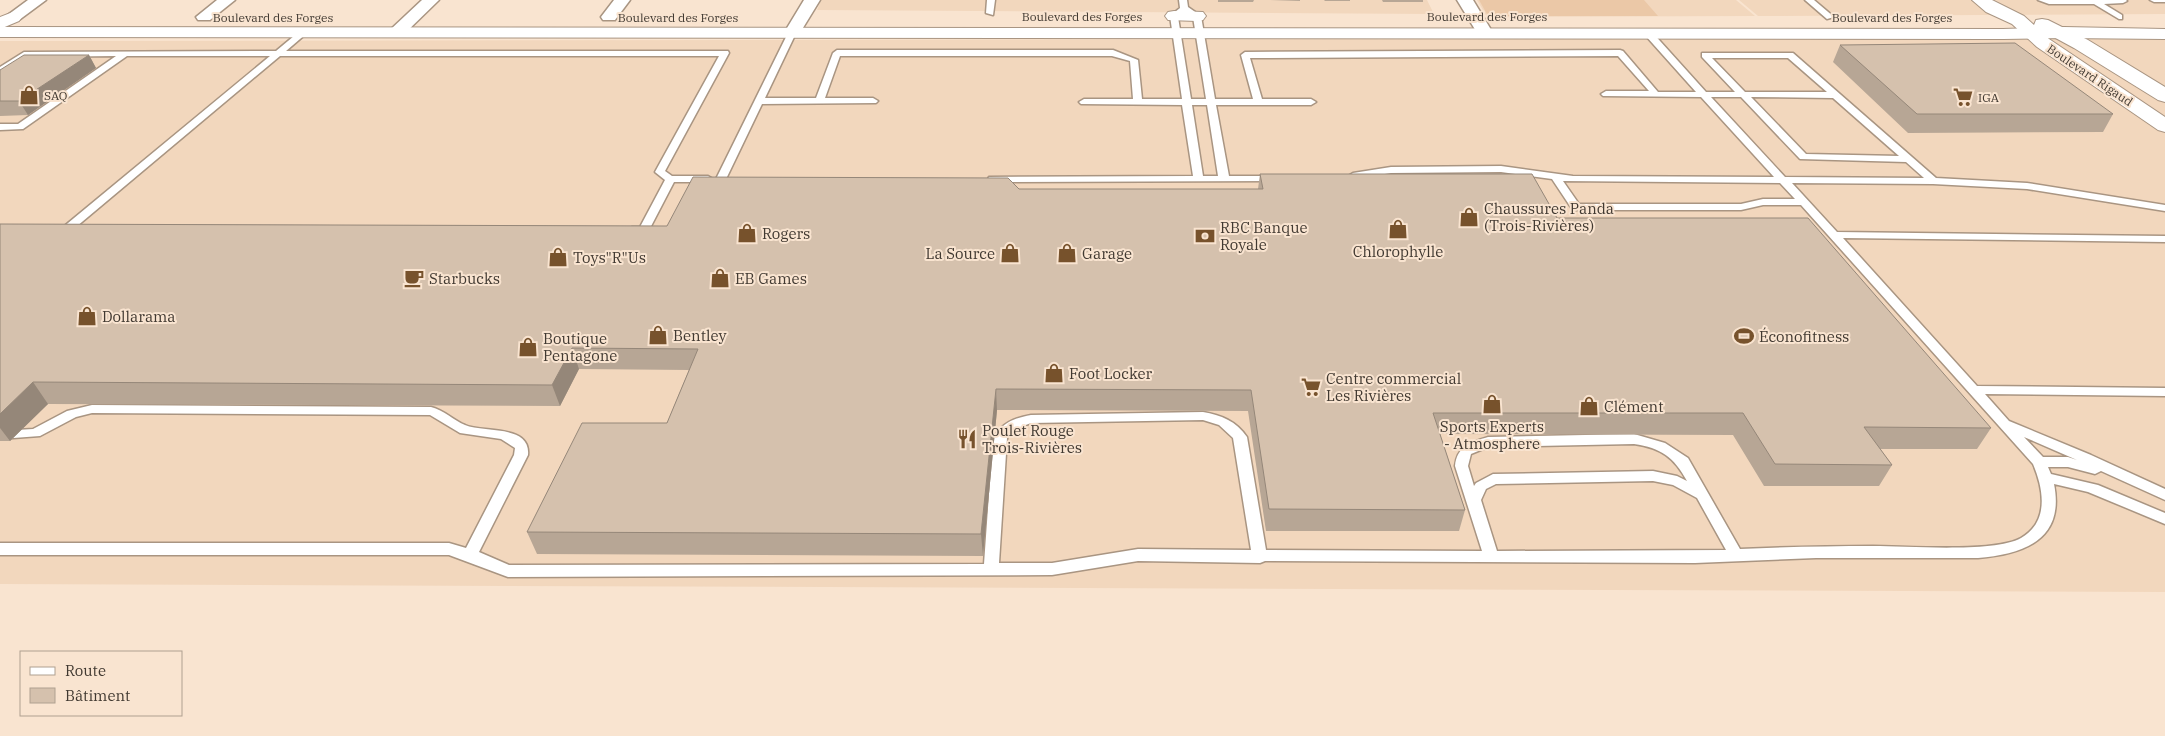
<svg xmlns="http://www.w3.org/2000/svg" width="2165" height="736" viewBox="0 0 2165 736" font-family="'IBM Plex Serif',serif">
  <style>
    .built { fill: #f2d7bd }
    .green { fill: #ebc8a7 }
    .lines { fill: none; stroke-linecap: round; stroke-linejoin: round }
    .service-casing { stroke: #a99582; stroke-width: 3 }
    .minor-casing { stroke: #a99582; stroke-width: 3 }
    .tertiary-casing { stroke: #a99582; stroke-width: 2 }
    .secondary-casing { stroke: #a99582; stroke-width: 2 }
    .service { fill: #fff; fill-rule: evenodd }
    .minor { fill: #fff; fill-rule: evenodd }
    .tertiary { fill: #fff; fill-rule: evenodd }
    .secondary { fill: #fff; fill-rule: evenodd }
    .wall { fill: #b7a695 }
    .shaded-wall { fill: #958779 }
    .building { fill: #d5c1ad; stroke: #958779 }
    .labels { text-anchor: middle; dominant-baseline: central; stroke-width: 4; stroke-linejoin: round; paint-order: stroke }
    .far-street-label { font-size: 12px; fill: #413931; stroke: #f9e4d0 }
    .far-poi-label { font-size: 12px; fill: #413931; stroke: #f9e4d0; text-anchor: start }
    .poi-label { font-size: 15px; fill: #413931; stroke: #f9e4d0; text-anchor: start }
  </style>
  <rect width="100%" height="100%" fill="#f9e4d0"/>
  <!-- built -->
  <path class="built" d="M 821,0 L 1427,0 L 1434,14 L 817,10 Z
    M 1477,0 L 1736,0 L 1755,16 L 1487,17 Z
    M 1739,0 L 2165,0 L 2165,14 L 1758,16 Z
    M 2165,38 L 2165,592 L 0,584 L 0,41 Z"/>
  <!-- green -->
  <path class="green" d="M 1479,0 L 1644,0 L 1658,16 L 1488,16 Z"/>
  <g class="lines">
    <defs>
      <path id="service" d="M 987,0 L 995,0 L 993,15 L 986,13 Z
        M 1179,0 L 1187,0 L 1188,7 L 1201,16 L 1215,99 L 1253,99 L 1241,55 L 1245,52 L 1620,50 L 1623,51 L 1658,92 L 1696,92 L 1645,35 L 1644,33 L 1648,31 L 1651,31 L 1706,92 L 1735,92 L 1702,57 L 1702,53 L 1793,53 L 1936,178 L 2027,183 L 2165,205 L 2165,211 L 2027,189 L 1933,184 L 1792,183 L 1837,232 L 2165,236 L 2165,242 L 1843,238 L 1977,386 L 2165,388 L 2165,396 L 1985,394 L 2009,421 L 2091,455 L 2165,489 L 2165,500 L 2101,471 L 2095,474 L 2068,467 L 2048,467 L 2051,474 L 2098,485 L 2165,513 L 2165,524 L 2088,492 L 2054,484 C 2065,539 2025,554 1978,558 L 1816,558 L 1695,563 L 1265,561 L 1260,563 L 1138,561 L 1052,575 L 508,577 L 449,555 L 0,555 L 0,543 L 449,543 L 466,548 L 514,455 L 515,448 L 501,439 L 460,433 L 430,415 L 92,413 L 76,417 L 40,436 L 0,439 L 0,431 L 33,429 L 67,411 L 92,405 L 431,407 C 444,410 453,420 465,425 C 483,433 531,424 528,455 L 479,552 L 509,565 L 984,564 L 993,438 C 1002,423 1014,418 1031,415 L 1203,412 C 1221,415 1236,421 1247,437 L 1266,550 L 1482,551 L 1455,466 C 1457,446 1471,442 1488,437 L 1634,434 L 1665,443 L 1688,458 L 1740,549 C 1785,547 1829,546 1873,546 C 1907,546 1994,553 2021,538 C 2049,522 2044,490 2033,464 L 1801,205 L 1763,205 L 1741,210 L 1576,210 L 1572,209 L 1552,179 L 1501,172 L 1391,173 L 1353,179 L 1348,176 L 1353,173 L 1391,167 L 1501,166 L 1573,176 L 1774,177 L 1701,97 L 1603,96 L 1601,94 L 1606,91 L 1649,91 L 1618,56 L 1250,58 L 1262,99 L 1311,99 L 1316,102 L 1311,105 L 1216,105 L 1229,176 L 1276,176 L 1281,179 L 1280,181 L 993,182 L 988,179 L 989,177 L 1193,176 L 1182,105 L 1081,104 L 1079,102 L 1084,99 L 1133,99 L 1130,61 L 1112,56 L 840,56 L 825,98 L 873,98 L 878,101 L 876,103 L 762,104 L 726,179 L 721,182 L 716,179 L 789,31 L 796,33 L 765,98 L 816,98 L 833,53 L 837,50 L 1113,50 L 1138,60 L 1142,99 L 1182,99 L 1170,16 L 1180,8 ZM 1185,12 L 1193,17 L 1206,99 L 1191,99 L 1178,17 ZM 1712,58 L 1788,58 L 1827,92 L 1745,92 ZM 1711,97 L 1741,97 L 1800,159 L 1906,162 L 1924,178 L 1785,177 ZM 1751,97 L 1833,98 L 1899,156 L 1806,154 ZM 1192,105 L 1207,105 L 1218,176 L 1203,176 ZM 1563,181 L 1780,183 L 1795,199 L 1763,199 L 1741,204 L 1579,204 ZM 1203,420 L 1219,425 L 1233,438 L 1251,550 L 1138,549 L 1052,563 L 999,563 L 1007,438 L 1018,428 L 1031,423 ZM 2024,437 L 2077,460 L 2068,457 L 2043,457 ZM 1634,444 C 1661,448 1674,457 1687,481 L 1677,476 L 1653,471 L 1493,474 L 1476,483 L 1474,486 L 1468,466 L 1471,454 L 1488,447 ZM 1653,481 L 1673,485 L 1697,498 L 1726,550 L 1497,551 L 1481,500 L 1486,489 L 1496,484 Z
        M 1805,0 L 1814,0 L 1834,17 L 1827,19 Z
        M 2038,0 L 2126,0 L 2127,1 L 2123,3 L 2104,4 L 2122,15 L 2122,19 L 2119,19 L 2094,4 L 2049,4 Z
        M 2150,0 L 2165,0 L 2165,2 L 2154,2 Z
        M 300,31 L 307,33 L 286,51 L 728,51 L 729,53 L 665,171 L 672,176 L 708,176 L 713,179 L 708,182 L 674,182 L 648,232 L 632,233 L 627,230 L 632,227 L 640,227 L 665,180 L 655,172 L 719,56 L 280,56 L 70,232 L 62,232 L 61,230 L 62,228 L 270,56 L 127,56 L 23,129 L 0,130 L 0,124 L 18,124 L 116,56 L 29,57 L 0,74 L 0,67 L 24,52 L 276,51 Z"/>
      <path id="minor" d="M 28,0 L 46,0 L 19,20 L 7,20 L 5,17 Z
        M 217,0 L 235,0 L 210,20 L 198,20 L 196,17 Z
        M 422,0 L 439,0 L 402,36 L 390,36 L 388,33 L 390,30 Z
        M 614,0 L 630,0 L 615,20 L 603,20 L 601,17 Z
        M 804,0 L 820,0 L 798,36 L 786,36 L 784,33 Z
        M 1457,0 L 1473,0 L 1493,33 L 1491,36 L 1479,36 Z"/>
      <path id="tertiary" d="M 1972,0 L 1992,0 L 2024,16 L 2034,25 L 2036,20 L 2042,19 L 2048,20 L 2088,40 L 2165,87 L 2165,102 L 2158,100 L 2074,48 L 2039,29 L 2049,39 L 2165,117 L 2165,132 L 2158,130 L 2037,47 L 2012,24 L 1986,12 Z
        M 1174,11 L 1203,12 L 1206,16 L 1203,20 L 1197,21 L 1168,20 L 1165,16 L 1168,12 Z
        M 13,12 L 19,13 L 22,17 L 19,21 L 0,29 L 0,17 Z"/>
      <path id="secondary" d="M 0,27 L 2003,29 L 2064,27 L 2165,29 L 2165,39 L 2064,38 L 2003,39 L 0,37 Z"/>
    </defs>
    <!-- service casing -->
    <use href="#service" class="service-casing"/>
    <!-- minor casing -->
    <use href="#minor" class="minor-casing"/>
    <!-- tertiary casing -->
    <use href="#tertiary" class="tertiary-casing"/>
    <!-- secondary casing -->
    <use href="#secondary" class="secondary-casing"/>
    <!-- service -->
    <use href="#service" class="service"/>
    <!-- minor -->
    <use href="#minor" class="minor"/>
    <!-- tertiary -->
    <use href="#tertiary" class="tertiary"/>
    <!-- secondary -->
    <use href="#secondary" class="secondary"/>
  </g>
  <!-- wall -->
  <path class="wall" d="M 1218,0 L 1254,0 L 1253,2 L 1218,2 Z
    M 1269,0 L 1300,0 L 1300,1 Z
    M 1324,0 L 1350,0 L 1350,1 L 1325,1 Z
    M 1382,0 L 1423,0 L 1423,2 L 1383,2 Z
    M 1840,45 L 2113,114 L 2103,132 L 1908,133 L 1833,62 Z
    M 89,55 L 96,68 L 28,115 L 0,116 L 0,70 Z
    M 1260,174 L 1557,218 L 1991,428 L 1977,449 L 1880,449 L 1892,465 L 1879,486 L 1764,486 L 1733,435 L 1440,434 L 1465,510 L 1459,531 L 1266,531 L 1248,411 L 997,410 L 983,556 L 537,554 L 527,532 L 667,423 L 689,370 L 579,369 L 560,406 L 48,404 L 10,441 L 0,441 L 0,224 L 667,226 L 1019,189 L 1258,189 Z"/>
  <!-- shaded-wall -->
  <path class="shaded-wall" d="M 89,55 L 96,68 L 28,115 L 19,101 Z
    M 572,348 L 579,369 L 560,406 L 552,385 Z
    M 33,382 L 48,404 L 10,441 L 0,428 L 0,414 Z
    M 996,389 L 997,410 L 983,556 L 981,534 Z"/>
  <!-- building -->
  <path class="building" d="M 2015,43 L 2113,114 L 1917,114 L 1840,45 Z
    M 24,55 L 89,55 L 19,101 L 0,101 L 0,70 Z
    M 1260,174 L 1532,174 L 1557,218 L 1808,218 L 1991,428 L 1864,427 L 1892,465 L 1775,464 L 1743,413 L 1433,413 L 1465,510 L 1269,509 L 1251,390 L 996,389 L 981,534 L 527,532 L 582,423 L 667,423 L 698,349 L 572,348 L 552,385 L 33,382 L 0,414 L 0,224 L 667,226 L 693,177 L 1008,178 L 1019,189 L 1263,189 Z"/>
  <!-- icons -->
  <defs>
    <symbol id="shop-bare" viewBox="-9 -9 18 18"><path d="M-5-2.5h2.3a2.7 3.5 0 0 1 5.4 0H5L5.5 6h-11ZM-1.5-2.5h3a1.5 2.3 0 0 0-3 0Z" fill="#77522c" stroke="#f9e4d0" stroke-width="2.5" paint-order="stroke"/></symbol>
    <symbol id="supermarket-bare" viewBox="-9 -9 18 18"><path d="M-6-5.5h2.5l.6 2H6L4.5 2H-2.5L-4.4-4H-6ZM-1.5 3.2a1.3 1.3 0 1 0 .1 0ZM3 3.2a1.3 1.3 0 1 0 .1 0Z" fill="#77522c" stroke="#f9e4d0" stroke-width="2.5" paint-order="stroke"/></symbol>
    <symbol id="bank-bare" viewBox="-9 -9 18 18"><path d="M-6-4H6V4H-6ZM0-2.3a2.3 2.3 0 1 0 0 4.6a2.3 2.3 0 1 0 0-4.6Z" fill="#77522c" stroke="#f9e4d0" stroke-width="2.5" paint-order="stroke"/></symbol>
    <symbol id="cafe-bare" viewBox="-9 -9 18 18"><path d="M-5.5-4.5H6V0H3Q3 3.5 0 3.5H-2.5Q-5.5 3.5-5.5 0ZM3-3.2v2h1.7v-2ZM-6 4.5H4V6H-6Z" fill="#77522c" stroke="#f9e4d0" stroke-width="2.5" paint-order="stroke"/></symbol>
    <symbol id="stadium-bare" viewBox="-9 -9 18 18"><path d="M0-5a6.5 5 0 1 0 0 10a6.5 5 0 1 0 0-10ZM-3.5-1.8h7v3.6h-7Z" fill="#77522c" stroke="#f9e4d0" stroke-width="2.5" paint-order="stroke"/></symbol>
    <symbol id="restaurant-bare" viewBox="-9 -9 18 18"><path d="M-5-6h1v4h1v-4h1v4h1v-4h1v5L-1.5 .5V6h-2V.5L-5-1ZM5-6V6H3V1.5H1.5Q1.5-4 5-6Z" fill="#77522c" stroke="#f9e4d0" stroke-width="2.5" paint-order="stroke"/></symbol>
  </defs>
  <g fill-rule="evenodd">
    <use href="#shop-bare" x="15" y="81" width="28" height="28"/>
    <use href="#supermarket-bare" x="1949" y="83" width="28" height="28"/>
    <use href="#shop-bare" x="1455" y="203" width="28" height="28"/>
    <use href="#shop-bare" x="1384" y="215" width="28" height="28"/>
    <use href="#shop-bare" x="733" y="219" width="28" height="28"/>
    <use href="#bank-bare" x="1191" y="222" width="28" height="28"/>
    <use href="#shop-bare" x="996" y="239" width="28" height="28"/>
    <use href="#shop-bare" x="1053" y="239" width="28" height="28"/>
    <use href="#shop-bare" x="544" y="243" width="28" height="28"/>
    <use href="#cafe-bare" x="400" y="264" width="28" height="28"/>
    <use href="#shop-bare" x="706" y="264" width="28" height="28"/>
    <use href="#shop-bare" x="73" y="302" width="28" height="28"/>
    <use href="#shop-bare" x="644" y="321" width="28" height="28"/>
    <use href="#stadium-bare" x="1730" y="322" width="28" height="28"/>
    <use href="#shop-bare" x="514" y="333" width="28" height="28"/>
    <use href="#shop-bare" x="1040" y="359" width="28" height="28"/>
    <use href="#supermarket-bare" x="1297" y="373" width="28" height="28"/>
    <use href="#shop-bare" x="1478" y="390" width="28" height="28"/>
    <use href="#shop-bare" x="1575" y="392" width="28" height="28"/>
    <use href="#restaurant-bare" x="953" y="425" width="28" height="28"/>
  </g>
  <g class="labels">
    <!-- far-street labels -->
    <g class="far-street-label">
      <text x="1082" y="16">Boulevard des Forges</text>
      <text x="1487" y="16">Boulevard des Forges</text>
      <text x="273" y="17">Boulevard des Forges</text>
      <text x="678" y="17">Boulevard des Forges</text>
      <text x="1892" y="17">Boulevard des Forges</text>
      <text transform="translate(2090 75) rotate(34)">Boulevard Rigaud</text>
    </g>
    <!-- far-poi labels -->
    <g class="far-poi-label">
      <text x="44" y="95">SAQ</text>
      <text x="1978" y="97">IGA</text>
    </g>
    <!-- poi labels -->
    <g class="poi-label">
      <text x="1484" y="208">Chaussures Panda<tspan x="1484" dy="17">(Trois-Rivières)</tspan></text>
      <text x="1220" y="227">RBC Banque<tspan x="1220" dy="17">Royale</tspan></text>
      <text x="762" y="233">Rogers</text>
      <text x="1398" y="251" text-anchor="middle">Chlorophylle</text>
      <text x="995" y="253" text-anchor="end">La Source</text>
      <text x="1082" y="253">Garage</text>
      <text x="573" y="257">Toys"R"Us</text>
      <text x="429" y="278">Starbucks</text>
      <text x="735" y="278">EB Games</text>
      <text x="102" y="316">Dollarama</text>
      <text x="673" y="335">Bentley</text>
      <text x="1759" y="336">Éconofitness</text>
      <text x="543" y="338">Boutique<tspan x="543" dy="17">Pentagone</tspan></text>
      <text x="1069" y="373">Foot Locker</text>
      <text x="1326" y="378">Centre commercial<tspan x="1326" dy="17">Les Rivières</tspan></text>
      <text x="1604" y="406">Clément</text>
      <text x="1492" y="426" text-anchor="middle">Sports Experts<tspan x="1492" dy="17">- Atmosphere</tspan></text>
      <text x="982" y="430">Poulet Rouge<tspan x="982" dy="17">Trois-Rivières</tspan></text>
    </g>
  </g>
  <!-- legend -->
  <rect x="20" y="651" width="162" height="65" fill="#f9e4d0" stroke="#afa090"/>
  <rect x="30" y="667" width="25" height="8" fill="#ffffff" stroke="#afa090"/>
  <text x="65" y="676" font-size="15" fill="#413931">Route</text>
  <rect x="30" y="688" width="25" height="15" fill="#d5c1ad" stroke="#afa090"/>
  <text x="65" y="701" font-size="15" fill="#413931">Bâtiment</text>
</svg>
